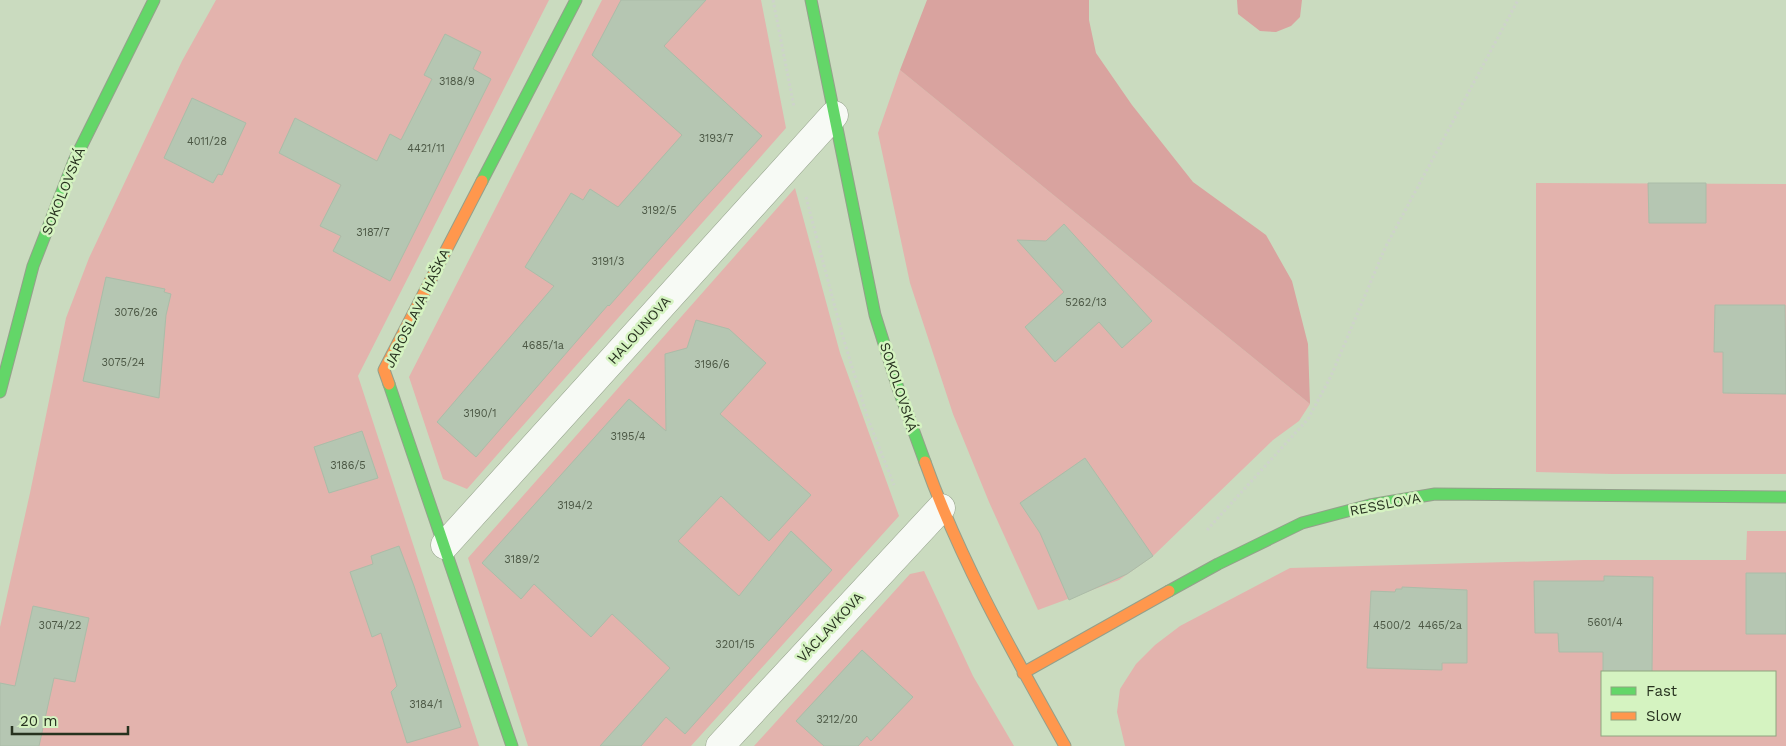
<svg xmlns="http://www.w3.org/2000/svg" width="1786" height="746" viewBox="0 0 1786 746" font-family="'Work Sans',sans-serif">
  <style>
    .green { fill: #e3b3ad; fill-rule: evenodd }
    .forest { fill: #d9a39f }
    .building { fill: #b5c6b2; stroke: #abbca8 }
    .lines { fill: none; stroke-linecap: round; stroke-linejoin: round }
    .street-casing { stroke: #94a08b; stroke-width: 29 }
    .fast-casing { stroke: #94a08b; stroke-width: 13 }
    .slow-casing { stroke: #94a08b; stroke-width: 13 }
    .path { stroke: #ced3cb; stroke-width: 3; stroke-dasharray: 2.5 2.5; stroke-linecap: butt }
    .street { stroke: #f7faf5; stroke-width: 28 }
    .fast { stroke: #63d668; stroke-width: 11 }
    .slow { stroke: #ff974d; stroke-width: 11 }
    .labels { text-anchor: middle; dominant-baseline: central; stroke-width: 5; stroke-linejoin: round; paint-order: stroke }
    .number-label { font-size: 11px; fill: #4c5845 }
    .street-label { font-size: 14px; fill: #27321f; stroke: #d5f3c1 }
  </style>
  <rect width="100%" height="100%" fill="#cadbbf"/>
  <!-- green -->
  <path class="green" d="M 216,0 L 549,0 L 358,376 L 479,746 L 0,746 L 0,627 L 30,493 L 66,318 L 89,258 L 182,61 Z
    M 602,0 L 761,0 L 786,128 L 467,489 L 443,479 L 409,377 Z
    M 900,70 L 1310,404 L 1299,421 L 1273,440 L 1153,556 L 1119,580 L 1038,610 L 989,502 L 953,414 L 910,283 L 878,133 Z
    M 1536,183 L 1786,184 L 1786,474 L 1612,474 L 1536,472 Z
    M 795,188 L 840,353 L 899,516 L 691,746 L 528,746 L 468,558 Z
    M 1747,531 L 1786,531 L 1786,746 L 1125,746 L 1117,712 L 1120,689 L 1136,664 L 1155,645 L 1180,626 L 1290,568 L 1584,560 L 1746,560 ZM 1602,672 L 1775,672 L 1775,735 L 1602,735 Z
    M 924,571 L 973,676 L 1014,746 L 754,746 L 910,574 Z"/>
  <!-- forest -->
  <path class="forest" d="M 927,0 L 1089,0 L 1089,20 L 1096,53 L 1132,105 L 1193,182 L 1266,235 L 1292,281 L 1308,344 L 1310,404 L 900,70 Z
    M 1237,0 L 1302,0 L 1300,17 L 1291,26 L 1276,32 L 1260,31 L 1238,14 Z"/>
  <!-- building -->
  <path class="building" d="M 621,0 L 706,0 L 664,46 L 762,136 L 700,203 L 609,306 L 608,305 L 476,457 L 437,422 L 554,286 L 525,267 L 571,193 L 583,200 L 590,189 L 618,207 L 682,135 L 592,55 Z
    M 445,34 L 481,52 L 473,69 L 491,79 L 390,281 L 333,251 L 341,236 L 320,226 L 341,185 L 279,153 L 295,118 L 377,161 L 390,134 L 401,140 L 432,79 L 424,75 Z
    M 192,98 L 246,123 L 222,175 L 218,174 L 213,183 L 164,158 Z
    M 1648,183 L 1706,183 L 1706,223 L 1649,223 Z
    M 1064,224 L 1152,321 L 1122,348 L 1099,322 L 1055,362 L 1025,327 L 1064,292 L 1017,240 L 1046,241 Z
    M 106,277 L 165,289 L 164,292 L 171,294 L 166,315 L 159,398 L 83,381 Z
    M 1715,305 L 1785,305 L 1786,394 L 1723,393 L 1723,352 L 1714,352 Z
    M 696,320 L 729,329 L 766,363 L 720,414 L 811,495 L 769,541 L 721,496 L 678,541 L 739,596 L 791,531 L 832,570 L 685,734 L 666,717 L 641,746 L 600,746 L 670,668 L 612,614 L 591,637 L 534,584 L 521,599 L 482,563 L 629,399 L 666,431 L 665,354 L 687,348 Z
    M 362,431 L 378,478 L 329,493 L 314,447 Z
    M 1085,458 L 1153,556 L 1127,574 L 1069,600 L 1040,533 L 1020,503 Z
    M 399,546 L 414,586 L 461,727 L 407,743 L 391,692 L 397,686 L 381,633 L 372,637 L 350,572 L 373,564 L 371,556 Z
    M 1746,573 L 1786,573 L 1786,634 L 1746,634 Z
    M 1604,576 L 1653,577 L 1652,672 L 1603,672 L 1603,652 L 1559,652 L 1558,633 L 1535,633 L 1534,581 L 1604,581 Z
    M 1402,587 L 1467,590 L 1467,663 L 1442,663 L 1442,670 L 1367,668 L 1371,591 L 1395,592 L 1396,589 L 1402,589 Z
    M 33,606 L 89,618 L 75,682 L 54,678 L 39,746 L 0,746 L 0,683 L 15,686 Z
    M 862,650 L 913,697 L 871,741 L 867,736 L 858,746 L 824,746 L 796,721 Z"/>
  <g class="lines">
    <defs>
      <path id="street" d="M 445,545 L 834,115
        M 720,746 L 941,508"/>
      <path id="fast" d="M 811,0 L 875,315 L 898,388 L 925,462
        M 482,181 L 576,0
        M 389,384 L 512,746
        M 0,392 L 33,266 L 74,161 L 154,0
        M 1169,591 L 1218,564 L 1302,523 L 1370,505 L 1435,494 L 1786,497"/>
      <path id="slow" d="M 389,384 L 384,370 L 482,181
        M 925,462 C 961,563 1013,653 1065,746
        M 1023,673 L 1169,591"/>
    </defs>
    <!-- street casing -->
    <use href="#street" class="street-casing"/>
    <!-- fast casing -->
    <use href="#fast" class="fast-casing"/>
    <!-- slow casing -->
    <use href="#slow" class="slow-casing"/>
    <!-- path -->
    <path class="path" d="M 773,0 L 794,107
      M 806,197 L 842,334 L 868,419 L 894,485
      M 1207,530 L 1308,419 L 1331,376 L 1385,248 L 1518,0"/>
    <!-- street -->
    <use href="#street" class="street"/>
    <!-- fast -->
    <use href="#fast" class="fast"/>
    <!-- slow -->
    <use href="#slow" class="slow"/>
  </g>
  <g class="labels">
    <!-- number labels -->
    <g class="number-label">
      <text x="457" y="81">3188/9</text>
      <text x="716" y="138">3193/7</text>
      <text x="207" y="141">4011/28</text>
      <text x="426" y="148">4421/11</text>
      <text x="659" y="210">3192/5</text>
      <text x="373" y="232">3187/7</text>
      <text x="608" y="261">3191/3</text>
      <text x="1086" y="302">5262/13</text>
      <text x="136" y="312">3076/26</text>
      <text x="543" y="345">4685/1a</text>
      <text x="123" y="362">3075/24</text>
      <text x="712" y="364">3196/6</text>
      <text x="480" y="413">3190/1</text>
      <text x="628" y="436">3195/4</text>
      <text x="348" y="465">3186/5</text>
      <text x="575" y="505">3194/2</text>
      <text x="522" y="559">3189/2</text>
      <text x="1605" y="622">5601/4</text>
      <text x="60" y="625">3074/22</text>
      <text x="1392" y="625">4500/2</text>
      <text x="1440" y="625">4465/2a</text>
      <text x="735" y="644">3201/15</text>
      <text x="426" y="704">3184/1</text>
      <text x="837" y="719">3212/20</text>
    </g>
    <!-- street labels -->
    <g class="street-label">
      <text transform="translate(63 191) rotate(-68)">SOKOLOVSKÁ</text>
      <text transform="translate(417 308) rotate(-64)">JAROSLAVA HAŠKA</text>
      <text transform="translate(639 330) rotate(-48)">HALOUNOVA</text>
      <text transform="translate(899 387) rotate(72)">SOKOLOVSKÁ</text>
      <text transform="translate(1385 504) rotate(-11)">RESSLOVA</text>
      <text transform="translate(830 627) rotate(-47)">VÁCLAVKOVA</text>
    </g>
  </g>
  <!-- legend -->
  <rect x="1601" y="671" width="175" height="65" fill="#d5f3c1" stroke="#8fa680"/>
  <rect x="1611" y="687" width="25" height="8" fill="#63d668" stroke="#8fa680"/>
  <text x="1646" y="696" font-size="15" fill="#27321f">Fast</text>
  <rect x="1611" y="712" width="25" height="8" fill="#ff974d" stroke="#8fa680"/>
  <text x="1646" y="721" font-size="15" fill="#27321f">Slow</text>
  <!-- scale -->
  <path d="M12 726v8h116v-8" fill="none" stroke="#27321f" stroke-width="2.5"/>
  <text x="20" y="726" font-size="15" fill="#27321f" stroke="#d5f3c1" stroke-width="4" paint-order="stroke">20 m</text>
</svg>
